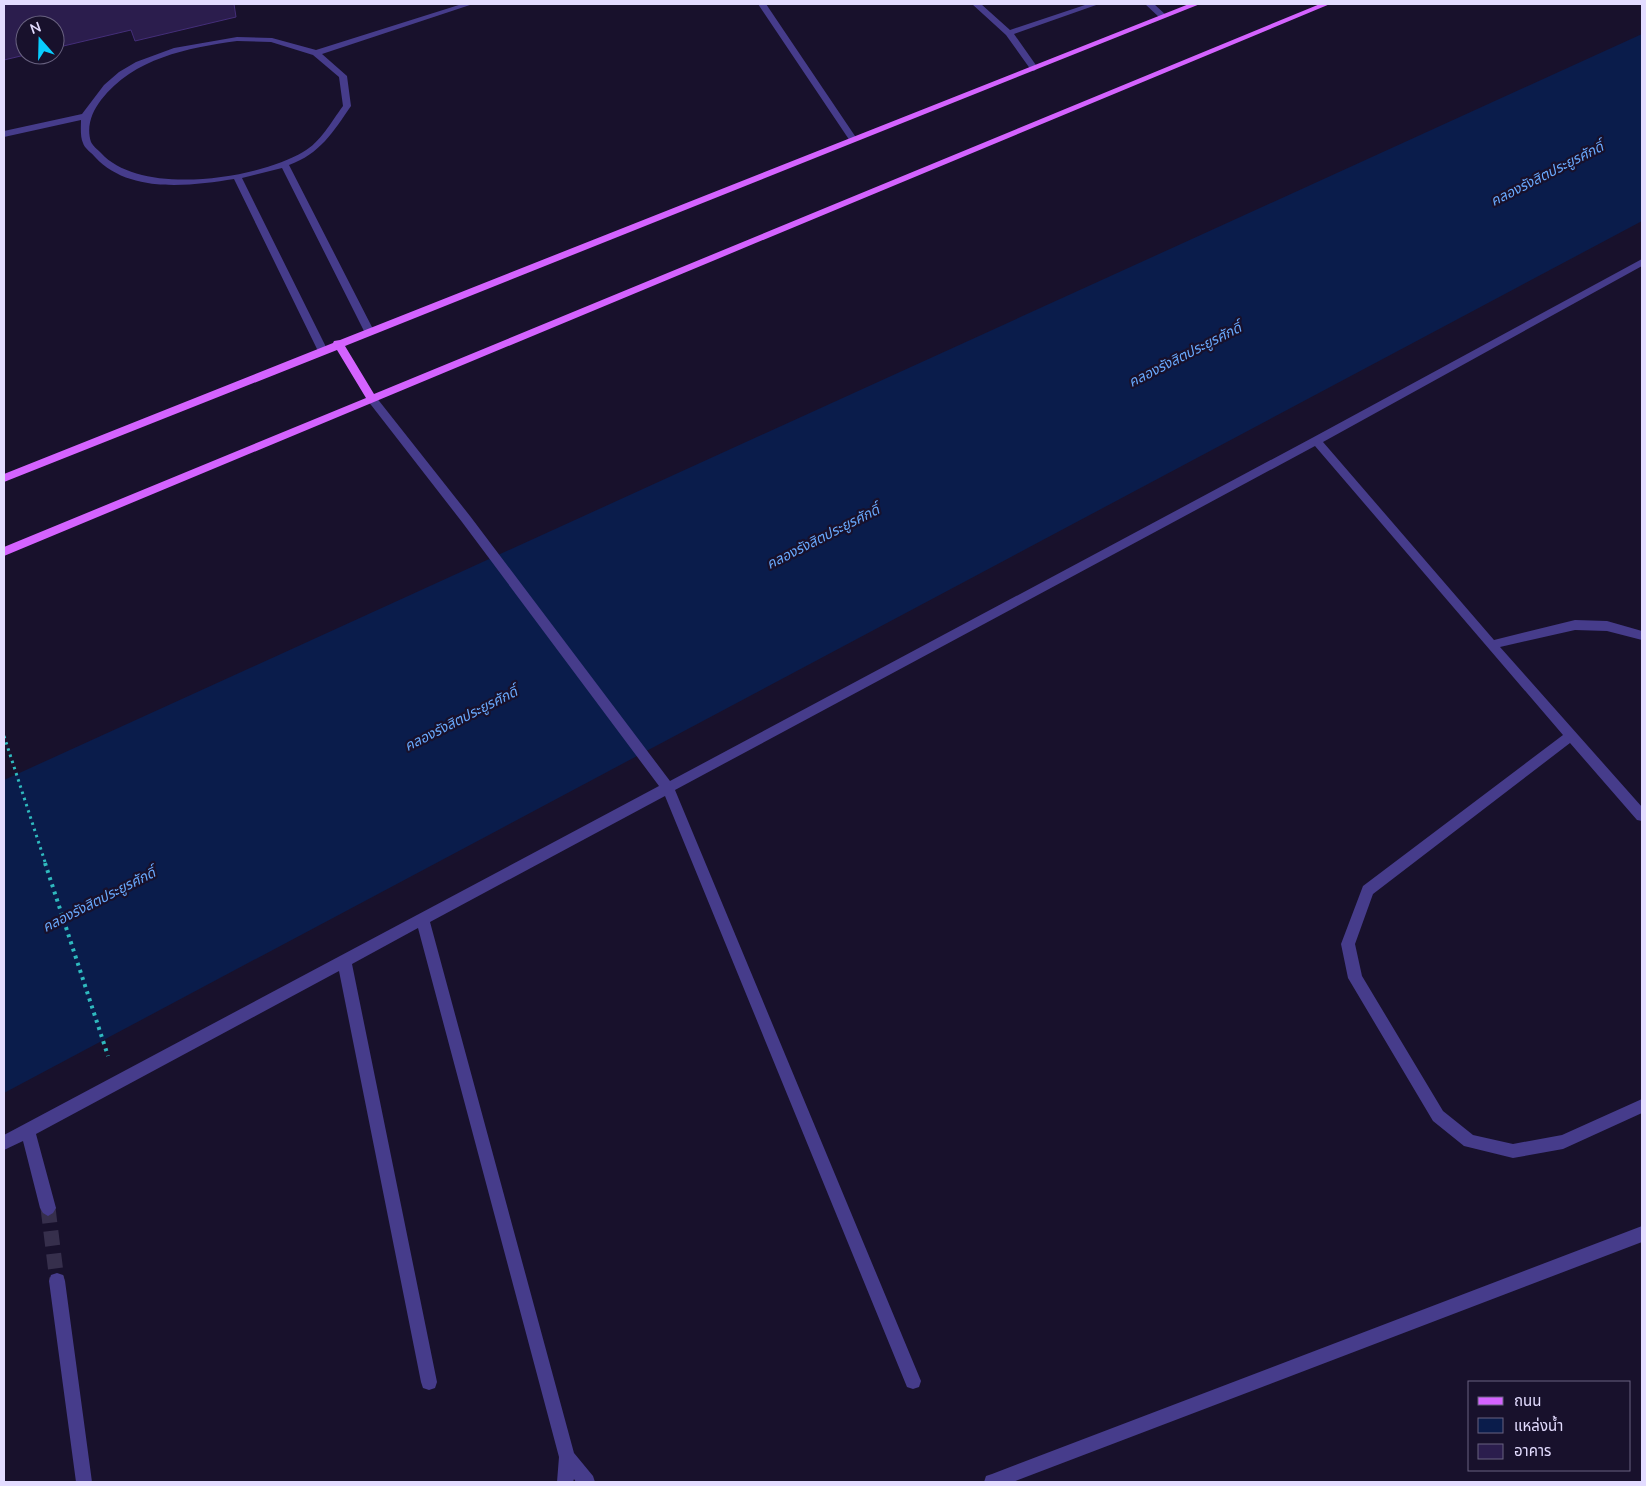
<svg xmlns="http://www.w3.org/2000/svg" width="1646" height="1486" viewBox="0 0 1646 1486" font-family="'Nunito Sans','Noto Sans Thai',sans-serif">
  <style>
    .water { fill: #0a1c4b }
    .building { fill: #2b1d4d; stroke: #442e79 }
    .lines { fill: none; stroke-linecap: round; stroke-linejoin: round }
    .minor-tunnel { stroke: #362f4c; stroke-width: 15; stroke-dasharray: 15 8; stroke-linecap: butt }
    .path-far1 { stroke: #2fbabf; stroke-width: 3; stroke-dasharray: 2.5 4; stroke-linecap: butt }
    .path { stroke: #2fbabf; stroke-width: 4; stroke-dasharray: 3 4.5; stroke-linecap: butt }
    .minor { fill: #463c8b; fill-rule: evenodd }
    .major { fill: #d463ff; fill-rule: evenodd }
    .labels { text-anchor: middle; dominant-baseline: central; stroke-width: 4.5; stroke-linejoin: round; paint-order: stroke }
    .water-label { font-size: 14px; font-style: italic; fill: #6aabff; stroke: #18112c }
  </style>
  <rect width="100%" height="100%" fill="#18112c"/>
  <!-- water -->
  <path class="water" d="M 1642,34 L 1642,221 L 4,1093 L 4,780 Z"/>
  <!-- building -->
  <path class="building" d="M 4,4 L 234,4 L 236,17 L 135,41 L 131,30 L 55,48 L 55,25 L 25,25 L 25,55 L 4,60 Z"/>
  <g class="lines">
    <!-- minor-tunnel -->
    <path class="minor-tunnel" d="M 48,1208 L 57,1281"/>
    <!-- path-far1 -->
    <path class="path-far1" d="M 4,736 L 46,865"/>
    <!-- path -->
    <path class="path" d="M 45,863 L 108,1056"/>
    <!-- minor -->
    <path class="minor" d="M 462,4 L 473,4 L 322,54 L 347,76 L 351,106 C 333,132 320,154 289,165 L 374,331 L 373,333 L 369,334 L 364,331 L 282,168 L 242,178 L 327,349 L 326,351 L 322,352 L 317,349 L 234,179 C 190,186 129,194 95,157 C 92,153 84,148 83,143 C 80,137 81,126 81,120 L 4,137 L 4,131 L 82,114 L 104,85 L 119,72 L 136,62 L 174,48 L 237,37 L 272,38 L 316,50 ZM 237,41 L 271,42 L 313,55 L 339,77 L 343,106 C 331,122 321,142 303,152 C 257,179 141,197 101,153 C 98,150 93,146 91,142 C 86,126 92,112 101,100 C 134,58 187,48 237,41 Z
      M 758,4 L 766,4 L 857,139 L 856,141 L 850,141 Z
      M 972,4 L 981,4 L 1010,30 L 1088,4 L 1099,4 L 1014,34 L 1038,68 L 1034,71 L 1031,70 L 1006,35 Z
      M 1145,4 L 1154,4 L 1167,16 L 1160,18 Z
      M 1642,259 L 1642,266 L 1323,442 L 1494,640 L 1575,620 L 1607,621 L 1642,631 L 1642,640 L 1607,631 L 1575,630 L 1500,647 L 1642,807 L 1642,821 L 1637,820 L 1570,743 L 1373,894 L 1355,944 L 1362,976 L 1443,1111 L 1473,1135 L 1513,1144 L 1562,1135 L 1642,1099 L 1642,1113 L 1563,1149 L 1513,1158 L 1464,1146 L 1433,1121 L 1348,978 L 1341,944 L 1363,886 L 1563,735 L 1315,446 L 675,790 L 921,1381 L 919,1387 L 913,1389 L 907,1387 L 665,796 L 430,922 L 574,1453 L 593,1476 L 595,1482 L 576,1482 L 574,1479 L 573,1482 L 557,1482 L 559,1457 L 418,928 L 352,964 L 437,1382 L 435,1388 L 429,1390 L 423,1388 L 421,1382 L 339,971 L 36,1134 L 56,1208 L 53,1213 L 48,1216 L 43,1213 L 40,1208 L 23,1141 L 4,1150 L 4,1135 L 659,786 L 462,522 L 368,401 L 368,397 L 376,397 L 470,516 L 670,781 L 1312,438 Z
      M 1642,1226 L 1642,1242 L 1013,1482 L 984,1482 L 986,1476 L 992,1474 Z
      M 57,1273 L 63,1275 L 65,1281 L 92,1482 L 76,1482 L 49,1281 L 51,1275 Z"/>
    <!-- major -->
    <path class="major" d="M 1189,4 L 1200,4 L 345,346 L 374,394 L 1320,4 L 1330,4 L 4,556 L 4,547 L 366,398 L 337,350 L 4,482 L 4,474 L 333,343 L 334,341 L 340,340 Z"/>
  </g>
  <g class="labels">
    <!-- water labels -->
    <g class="water-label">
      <text transform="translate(1547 174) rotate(-27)">คลองรังสิตประยูรศักดิ์</text>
      <text transform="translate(1185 355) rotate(-27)">คลองรังสิตประยูรศักดิ์</text>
      <text transform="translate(823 537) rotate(-27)">คลองรังสิตประยูรศักดิ์</text>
      <text transform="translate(461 719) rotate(-27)">คลองรังสิตประยูรศักดิ์</text>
      <text transform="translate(99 900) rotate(-27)">คลองรังสิตประยูรศักดิ์</text>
    </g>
  </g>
  <!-- border -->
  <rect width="1646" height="1486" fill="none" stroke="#e3dcff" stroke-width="10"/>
  <!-- legend -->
  <rect x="1468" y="1381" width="162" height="90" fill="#18112c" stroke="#696280"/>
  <rect x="1478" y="1397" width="25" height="8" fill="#d463ff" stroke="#696280"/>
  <text x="1514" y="1406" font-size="15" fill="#e3dcff">ถนน</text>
  <rect x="1478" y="1418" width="25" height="15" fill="#0a1c4b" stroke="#696280"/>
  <text x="1514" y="1431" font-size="15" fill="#e3dcff">แหล่งน้ำ</text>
  <rect x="1478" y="1444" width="25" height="15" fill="#2b1d4d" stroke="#696280"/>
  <text x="1514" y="1456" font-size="15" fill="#e3dcff">อาคาร</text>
  <!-- north arrow -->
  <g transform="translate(40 40) rotate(340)"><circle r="24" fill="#18112c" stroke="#696280"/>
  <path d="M0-4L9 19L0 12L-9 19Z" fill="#08ceff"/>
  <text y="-8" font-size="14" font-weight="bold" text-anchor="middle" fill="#e3dcff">N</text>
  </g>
</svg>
